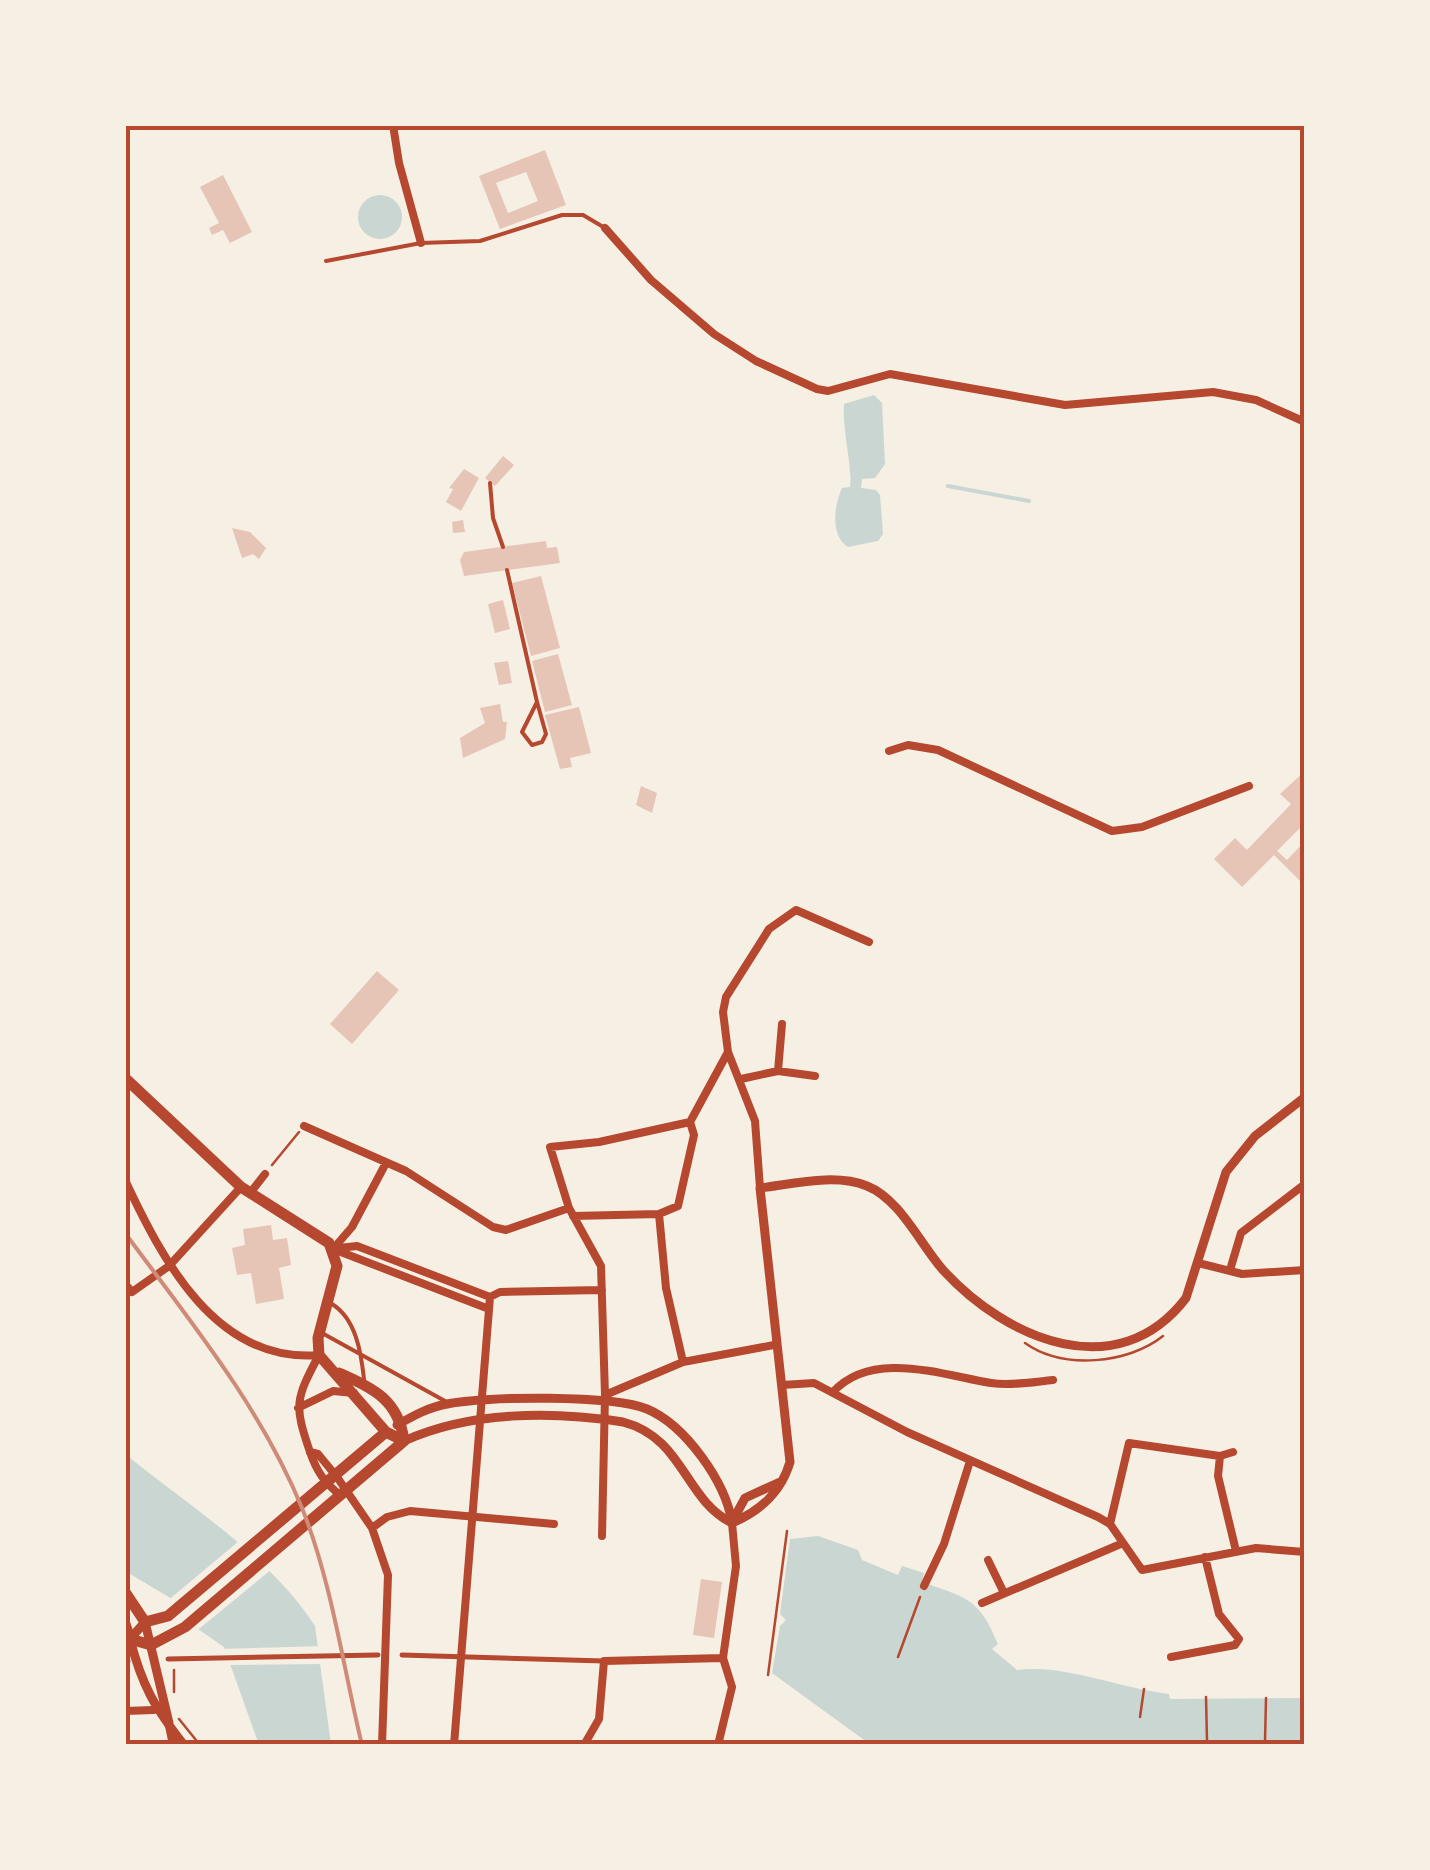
<svg xmlns="http://www.w3.org/2000/svg" width="1430" height="1870" viewBox="0 0 1430 1870" font-family="Quicksand,sans-serif">
  <style>
    .water { fill: #c9d6d2 }
    .pier { fill: #f6efe4 }
    .lines { fill: none; stroke-linecap: round; stroke-linejoin: round }
    .stream { stroke: #c9d6d2; stroke-width: 4 }
    .building { fill: #e6c5b7; fill-rule: evenodd }
    .path { stroke: #b5482f; stroke-width: 2.5 }
    .service { stroke: #b5482f; stroke-width: 4 }
    .pedestrian { stroke: #b5482f; stroke-width: 5 }
    .minor { stroke: #b5482f; stroke-width: 8 }
    .tertiary { stroke: #b5482f; stroke-width: 9 }
    .primary { stroke: #b5482f; stroke-width: 11 }
    .rail { stroke: #cf8b77; stroke-width: 4 }
    .neatline { fill: none; stroke: #b5482f; stroke-width: 4 }
  </style>
  <rect width="100%" height="100%" fill="#f6efe4"/>
  <!-- water -->
  <path class="water" d="M358 217a22 22 0 1 1 44 0a22 22 0 1 1-44 0Z
    M 874,395 L 882,403 L 885,464 L 875,478 L 862,479 L 861,488 L 876,490 L 880,495 L 883,534 L 878,541 L 848,547 C 830,535 834,506 842,488 L 850,487 C 853,470 842,428 844,404 Z
    M 125,1454 C 189,1506 271,1557 315,1626 L 331,1745 L 259,1745 L 224,1647 L 198,1629 L 172,1599 L 125,1571 Z
    M 818,1536 L 858,1550 L 862,1560 L 898,1575 L 902,1566 L 924,1573 L 922,1582 C 967,1598 979,1598 998,1644 L 992,1649 L 1017,1670 C 1065,1664 1118,1688 1169,1694 L 1170,1699 L 1305,1698 L 1305,1745 L 871,1745 L 772,1673 L 780,1626 L 786,1620 L 780,1614 L 790,1539 Z"/>
  <!-- pier -->
  <path class="pier" d="M 239,1541 L 272,1569 L 194,1633 L 166,1602 Z
    M 324,1646 L 326,1664 L 227,1665 L 218,1649 Z"/>
  <g class="lines">
    <!-- stream -->
    <path class="stream" d="M 948,486 L 1029,501"/>
  </g>
  <!-- building -->
  <path class="building" d="M 545,150 L 566,205 L 500,229 L 479,176 ZM 526,172 L 538,201 L 508,213 L 496,183 Z
    M 223,175 L 252,232 L 230,243 L 223,230 L 212,235 L 209,228 L 219,223 L 200,187 Z
    M 503,456 L 514,465 L 495,486 L 485,478 Z
    M 464,469 L 479,478 L 461,511 L 446,502 L 453,489 L 449,488 Z
    M 463,520 L 465,532 L 453,533 L 452,522 Z
    M 232,528 L 250,532 L 266,548 L 259,559 L 253,554 L 242,558 Z
    M 546,541 L 547,548 L 557,547 L 560,563 L 464,576 L 460,560 L 464,552 Z
    M 541,576 L 560,648 L 531,656 L 512,583 Z
    M 503,600 L 510,629 L 495,633 L 488,604 Z
    M 558,654 L 572,705 L 545,712 L 532,661 Z
    M 508,661 L 512,683 L 499,685 L 494,663 Z
    M 500,704 L 503,722 L 507,722 L 505,739 L 463,758 L 460,738 L 485,723 L 480,708 Z
    M 579,707 L 591,753 L 570,758 L 572,767 L 560,769 L 545,715 Z
    M 1305,771 L 1305,823 L 1277,851 L 1287,860 L 1305,841 L 1305,886 L 1274,855 L 1242,887 L 1214,859 L 1235,838 L 1247,850 L 1291,804 L 1280,794 Z
    M 641,786 L 657,793 L 652,813 L 636,805 Z
    M 377,971 L 399,990 L 352,1044 L 330,1024 Z
    M 271,1225 L 273,1240 L 287,1238 L 291,1265 L 279,1268 L 284,1299 L 256,1304 L 251,1273 L 237,1275 L 232,1248 L 245,1245 L 243,1229 Z
    M 701,1579 L 722,1582 L 714,1638 L 693,1635 Z"/>
  <g class="lines">
    <!-- path -->
    <path class="path" d="M 272,1165 L 299,1132
      M 1025,1343 C 1063,1370 1128,1364 1163,1336
      M 898,1657 L 920,1597
      M 174,1670 L 174,1692
      M 768,1675 L 787,1531
      M 1206,1697 L 1207,1741
      M 1140,1717 L 1144,1689
      M 179,1719 L 200,1745
      M 1265,1742 L 1266,1698
      M 994,1745 L 996,1742"/>
    <!-- service -->
    <path class="service" d="M 326,261 L 421,243 L 480,241 L 562,215 L 583,215 L 605,228
      M 490,483 L 493,518 L 503,547
      M 507,570 L 537,702 L 522,732 L 532,745 L 542,742 L 546,734 L 537,702
      M 332,1304 C 356,1319 361,1352 364,1379
      M 322,1333 L 445,1401"/>
    <!-- pedestrian -->
    <path class="pedestrian" d="M 402,1655 L 604,1661
      M 168,1659 L 378,1655
      M 125,1661 L 128,1661"/>
    <!-- minor -->
    <path class="minor" d="M 393,125 L 399,163 L 421,243
      M 605,228 L 651,280 L 714,334 L 756,361 L 817,389 L 828,391 L 890,374 L 1065,405 L 1213,392 L 1256,400 L 1305,422
      M 889,751 L 908,745 L 938,750 L 1112,831 L 1142,827 L 1249,786
      M 778,1071 L 782,1024
      M 741,1079 L 778,1071 L 815,1076
      M 304,1126 L 406,1171 L 493,1227 L 506,1230 L 569,1208
      M 125,1180 C 162,1259 216,1364 319,1355
      M 760,1188 L 755,1121 L 728,1052 L 723,1012 L 726,997 L 769,929 L 796,910 L 869,942
      M 250,1193 L 265,1174
      M 659,1214 L 666,1288 L 683,1362
      M 573,1216 L 659,1214 L 678,1206 L 694,1135 L 690,1122 L 728,1052
      M 339,1248 L 357,1246 L 490,1297
      M 333,1249 L 489,1309
      M 333,1249 L 352,1227 L 386,1163
      M 1198,1263 L 1242,1274 L 1305,1270
      M 1230,1270 L 1241,1233 L 1305,1184
      M 125,1284 L 132,1292 L 169,1266 L 241,1187
      M 490,1297 L 500,1292 L 602,1290
      M 319,1355 C 295,1400 294,1405 310,1452 C 317,1472 324,1482 341,1496
      M 782,1385 L 814,1383 L 907,1432 L 1098,1517 L 1110,1524 L 1142,1570 L 1256,1548 L 1305,1552
      M 833,1392 C 872,1349 942,1375 991,1383 C 1011,1386 1033,1382 1053,1380
      M 605,1395 L 601,1266 L 569,1208 L 550,1147 L 599,1142 L 690,1122
      M 298,1408 L 333,1391 L 354,1393
      M 310,1452 L 318,1454 L 337,1477 L 372,1528 L 388,1575 L 382,1745
      M 1220,1456 L 1218,1476 L 1236,1551
      M 1110,1524 L 1129,1443 L 1220,1456 L 1233,1452
      M 372,1528 L 387,1517 L 410,1511 L 554,1524
      M 602,1536 L 605,1395 L 683,1362 L 774,1345
      M 988,1560 L 1004,1593
      M 924,1586 L 944,1544 L 970,1461
      M 982,1603 L 1123,1543
      M 1171,1657 L 1235,1645 L 1239,1639 L 1219,1614 L 1205,1557
      M 723,1658 L 736,1566 L 732,1523
      M 125,1711 L 154,1710
      M 169,1726 L 173,1745
      M 454,1745 L 490,1297
      M 584,1745 L 599,1719 L 604,1661 L 723,1658
      M 718,1745 L 732,1687 L 723,1658"/>
    <!-- tertiary -->
    <path class="tertiary" d="M 397,1425 C 413,1416 429,1407 447,1404 C 484,1396 614,1395 647,1409 C 685,1425 726,1482 732,1523
      M 404,1441 C 470,1411 552,1411 623,1422 C 684,1438 684,1499 732,1523
      M 733,1520 L 745,1498 L 780,1482
      M 732,1523 C 760,1511 781,1493 790,1462 L 760,1188 C 793,1184 835,1173 867,1186 C 900,1199 920,1244 943,1270 C 1007,1340 1118,1387 1186,1298 L 1226,1172 L 1255,1136 L 1305,1097
      M 145,1622 L 130,1639 C 142,1686 155,1708 184,1745
      M 145,1622 L 169,1723"/>
    <!-- primary -->
    <path class="primary" d="M 125,1078 L 241,1187 L 329,1243 L 337,1266 L 318,1338 L 319,1355 L 386,1432 L 404,1441
      M 339,1373 C 374,1388 399,1401 404,1441
      M 125,1592 L 145,1622 L 168,1616 L 386,1432
      M 125,1624 L 130,1639 L 151,1645 L 185,1627 L 404,1441"/>
    <!-- rail -->
    <path class="rail" d="M 125,1233 C 190,1321 260,1406 302,1508 C 332,1583 343,1667 362,1745"/>
  </g>
  <!-- border -->
  <rect width="1430" height="1870" fill="none" stroke="#f6efe4" stroke-width="255"/>
  <rect x="128" y="128" width="1174" height="1614" class="neatline"/>
</svg>
